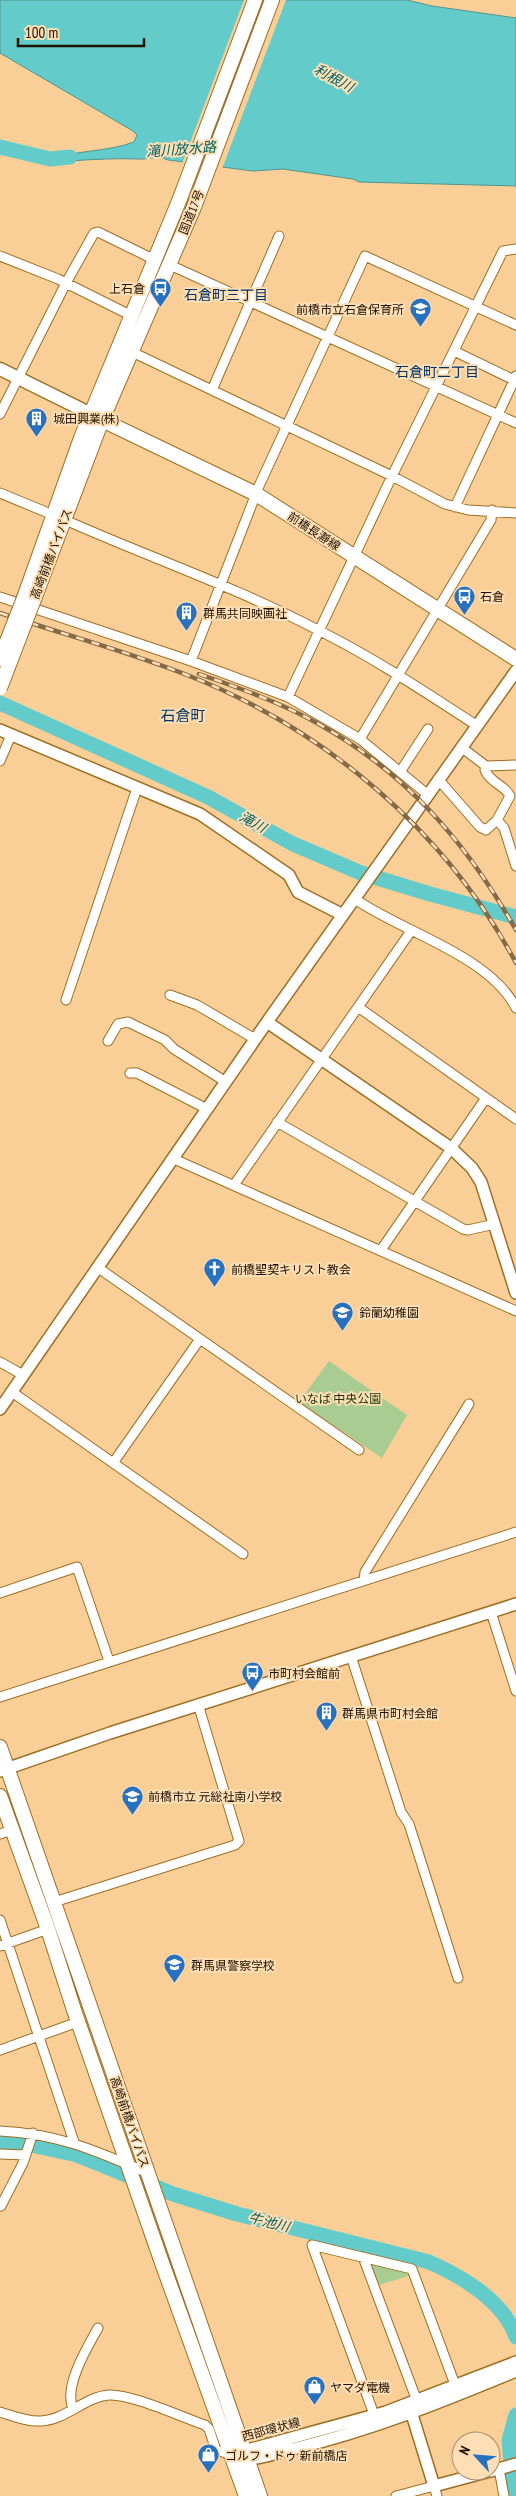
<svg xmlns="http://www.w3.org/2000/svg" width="516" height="2496" viewBox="0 0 516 2496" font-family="'PT Sans Narrow','Noto Sans JP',sans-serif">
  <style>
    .green { fill: #a8cc91 }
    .water { fill: #63cccb; stroke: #4f948e }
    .pier { fill: #f9cf97 }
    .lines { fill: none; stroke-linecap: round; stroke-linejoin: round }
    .river { stroke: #63cccb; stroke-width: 15 }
    .minor-casing { stroke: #9e6e23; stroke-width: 11 }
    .tertiary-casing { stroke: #9e6e23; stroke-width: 14 }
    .secondary-casing { stroke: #9e6e23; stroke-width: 15 }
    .primary-casing { stroke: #9e6e23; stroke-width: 16 }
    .trunk-casing { stroke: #9e6e23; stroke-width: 16 }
    .minor { stroke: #fff; stroke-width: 9 }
    .tertiary { stroke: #fff; stroke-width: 11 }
    .secondary { stroke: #fff; stroke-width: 12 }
    .primary { stroke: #fff; stroke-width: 14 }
    .trunk { stroke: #fff; stroke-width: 14 }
    .rail-casing { stroke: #856a47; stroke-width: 4.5 }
    .rail { stroke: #fedeb5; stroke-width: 2.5; stroke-dasharray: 8; stroke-linecap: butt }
    .trunk-bridge-casing { stroke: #9e6e23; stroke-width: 16; stroke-linecap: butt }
    .trunk-bridge { stroke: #fff; stroke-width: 14 }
    .labels { text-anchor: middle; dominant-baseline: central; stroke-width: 4; stroke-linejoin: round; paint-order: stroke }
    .street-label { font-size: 12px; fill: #1f1100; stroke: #fedeb5 }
    .poi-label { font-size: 12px; fill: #1f1100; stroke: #fedeb5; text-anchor: start }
    .park-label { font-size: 12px; fill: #1a3305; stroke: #fedeb5 }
    .water-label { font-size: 14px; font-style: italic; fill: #006261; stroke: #fedeb5 }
    .neighbourhood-label { font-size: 14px; fill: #013264; stroke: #fedeb5 }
    .quarter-label { font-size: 15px; fill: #013264; stroke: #fedeb5 }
  </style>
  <rect width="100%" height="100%" fill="#f9cf97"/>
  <!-- green -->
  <path class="green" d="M 329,1361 L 407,1415 L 382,1458 L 299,1402 Z
    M 369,2261 L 397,2268 L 411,2275 L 376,2286 Z"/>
  <!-- water -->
  <path class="water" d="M 0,0 L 407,0 L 432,6 L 516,18 L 516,186 L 359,182 L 353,179 L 283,169 L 253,171 L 168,160 C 156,154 150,160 138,159 C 111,158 83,160 56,162 L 50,159 C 78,150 107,152 134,142 L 137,135 L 133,131 L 0,53 Z"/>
  <!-- pier -->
  <path class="pier" d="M 244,0 L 262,0 L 199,166 L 182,164 Z
    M 264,0 L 286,0 L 222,169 L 202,167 Z"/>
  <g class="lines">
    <!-- river -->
    <path class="river" d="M 0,147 L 50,159 L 70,157
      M 0,703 L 208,797 L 291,843 L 361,873 L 430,894 L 516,917
      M 0,2143 L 18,2142 L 77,2155 L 173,2194 L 237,2214 L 429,2262 C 461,2276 504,2301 516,2337
      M 514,2496 L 509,2440 L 516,2415"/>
    <defs>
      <path id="minor" d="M 0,256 L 58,279 L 132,316
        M 170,265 L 516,423
        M 130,351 L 392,476 L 445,504 L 468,510 L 516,513
        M 454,351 L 514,380
        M 212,390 L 279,236
        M 0,414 L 66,283 L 94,233 L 98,232 L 155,260
        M 0,493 L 46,512
        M 455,507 L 516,376
        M 72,523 C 154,559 240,589 320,631 C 374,658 425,692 476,725
        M 0,597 L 191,661 L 288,697 L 360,739 L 427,794
        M 191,661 L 259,486 L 365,256 L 516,325
        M 288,697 L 392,476 L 503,251 L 516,249
        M 360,739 L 491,520 L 492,510
        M 461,747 L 486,766 L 516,765
        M 0,761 L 11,735
        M 400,772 L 428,729
        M 438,779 L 480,827 L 486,830 L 497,820 L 510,796 C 505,785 490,783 485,770 L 486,766
        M 497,820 L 504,828 L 516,866
        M 355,899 C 402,932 489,955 516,1008
        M 170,995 L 197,1005 L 255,1039
        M 66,1000 L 137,788
        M 358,1007 L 516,1119
        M 108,1041 L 118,1024 L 128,1022 L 165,1040 L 174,1049 L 226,1082
        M 130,1073 L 137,1073 L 207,1109
        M 277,1122 L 463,1229 L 468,1230 L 495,1224
        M 174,1159 L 516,1311
        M 234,1185 L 411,931
        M 381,1250 L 486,1098
        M 97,1267 L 359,1450
        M 0,1362 L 23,1375
        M 12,1392 L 243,1554
        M 113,1463 L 200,1339
        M 364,1580 L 365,1572 L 469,1404
        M 0,1593 L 77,1567 L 109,1661
        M 491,1612 L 516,1691
        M 351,1656 L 401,1812 L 409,1824 L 458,1978
        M 0,1697 L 516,1532
        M 0,1834 L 12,1830
        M 54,1902 L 235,1845 L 239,1841 L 198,1704
        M 0,1920 L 74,2142
        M 0,1946 L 48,1929
        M 0,2050 L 78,2022
        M 0,2131 C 59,2134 94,2150 148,2173
        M 0,2154 L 26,2155
        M 1,2206 L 23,2163 L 33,2133
        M 312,2245 L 412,2269 L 457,2390
        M 312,2245 L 376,2420
        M 363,2257 L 417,2401
        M 73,2408 C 63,2387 88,2346 98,2328
        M 0,2412 C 13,2416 28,2422 41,2421 C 66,2420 84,2397 109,2395 C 132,2394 181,2417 205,2425 L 209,2429 L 216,2450 L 232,2455
        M 499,2469 L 504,2496
        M 396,2496 L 434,2486 L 437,2496"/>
      <path id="tertiary" d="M 0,730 L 200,814 L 289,875 L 298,892 L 343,915
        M 267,1022 L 451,1148 L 472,1168 L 481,1182 L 516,1293
        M 0,1409 L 267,1022 L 516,671
        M 0,1771 L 110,1733 L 516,1604
        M 410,2408 L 434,2486 L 490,2471
        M 236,2453 L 386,2412 L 516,2362
        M 241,2458 C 257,2461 277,2452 293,2449 C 372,2430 441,2402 516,2371
        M 491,2471 L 516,2464"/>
      <path id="secondary" d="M 0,369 L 99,418"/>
      <path id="primary" d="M 102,420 L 256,494 L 516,659"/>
      <path id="trunk" d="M 24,598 L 81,438 L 179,201 L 255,0
        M 33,602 L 102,420 L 194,207 L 272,0
        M 0,1747 L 260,2496
        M 0,1796 L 48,1929 L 74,2010 L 161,2260 L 246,2496"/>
    </defs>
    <!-- minor casing -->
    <use href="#minor" class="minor-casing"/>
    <!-- tertiary casing -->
    <use href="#tertiary" class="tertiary-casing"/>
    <!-- secondary casing -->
    <use href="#secondary" class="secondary-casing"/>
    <!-- primary casing -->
    <use href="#primary" class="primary-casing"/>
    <!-- trunk casing -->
    <use href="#trunk" class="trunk-casing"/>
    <!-- minor -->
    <use href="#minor" class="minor"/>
    <!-- tertiary -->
    <use href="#tertiary" class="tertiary"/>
    <!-- secondary -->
    <use href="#secondary" class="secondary"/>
    <!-- primary -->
    <use href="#primary" class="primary"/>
    <!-- trunk -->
    <use href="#trunk" class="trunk"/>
    <defs>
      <path id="rail" d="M 0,613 C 62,634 126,651 187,675 C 325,729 446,831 516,963
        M 199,674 C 239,688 279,702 315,722 C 406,772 466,842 516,930"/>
    </defs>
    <!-- rail casing -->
    <use href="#rail" class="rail-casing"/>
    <!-- rail -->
    <use href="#rail" class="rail"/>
    <defs>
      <path id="trunk-bridge" d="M 0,659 L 24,598
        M 0,688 L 33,602"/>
    </defs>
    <!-- trunk-bridge casing -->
    <use href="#trunk-bridge" class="trunk-bridge-casing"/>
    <!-- trunk-bridge -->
    <use href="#trunk-bridge" class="trunk-bridge"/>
  </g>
  <!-- icons -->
  <defs>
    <symbol id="bus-pin" viewBox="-11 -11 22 30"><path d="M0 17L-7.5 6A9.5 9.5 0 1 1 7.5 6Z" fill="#2871c1" stroke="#fedeb5"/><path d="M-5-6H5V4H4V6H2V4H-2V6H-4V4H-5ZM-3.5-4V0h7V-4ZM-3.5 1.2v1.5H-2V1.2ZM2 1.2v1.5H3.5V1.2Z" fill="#fff"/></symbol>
    <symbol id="school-pin" viewBox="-11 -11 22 30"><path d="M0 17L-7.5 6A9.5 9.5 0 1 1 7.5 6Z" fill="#2871c1" stroke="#fedeb5"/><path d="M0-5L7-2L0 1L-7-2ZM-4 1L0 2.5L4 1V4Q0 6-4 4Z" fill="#fff"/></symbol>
    <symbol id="building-pin" viewBox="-11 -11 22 30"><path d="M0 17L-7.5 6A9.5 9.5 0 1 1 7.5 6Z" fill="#2871c1" stroke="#fedeb5"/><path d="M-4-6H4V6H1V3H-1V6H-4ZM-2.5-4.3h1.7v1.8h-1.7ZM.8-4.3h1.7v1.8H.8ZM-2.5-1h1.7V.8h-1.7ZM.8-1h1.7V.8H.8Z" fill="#fff"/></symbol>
    <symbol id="church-pin" viewBox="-11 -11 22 30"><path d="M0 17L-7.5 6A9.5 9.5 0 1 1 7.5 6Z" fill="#2871c1" stroke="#fedeb5"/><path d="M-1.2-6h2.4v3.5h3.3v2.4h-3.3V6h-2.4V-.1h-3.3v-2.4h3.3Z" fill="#fff"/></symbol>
    <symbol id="shop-pin" viewBox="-11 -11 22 30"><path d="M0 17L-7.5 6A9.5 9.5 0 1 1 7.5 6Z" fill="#2871c1" stroke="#fedeb5"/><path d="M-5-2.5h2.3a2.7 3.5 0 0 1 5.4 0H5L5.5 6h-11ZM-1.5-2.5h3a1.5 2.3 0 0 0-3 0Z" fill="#fff"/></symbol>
  </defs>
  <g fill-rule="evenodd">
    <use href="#bus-pin" x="148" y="276" width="25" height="34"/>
    <use href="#school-pin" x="408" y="296" width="25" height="34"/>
    <use href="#building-pin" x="24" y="406" width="25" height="34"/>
    <use href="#bus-pin" x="452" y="584" width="25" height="34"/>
    <use href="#building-pin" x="174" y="600" width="25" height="34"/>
    <use href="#church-pin" x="202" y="1256" width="25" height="34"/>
    <use href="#school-pin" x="330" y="1300" width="25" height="34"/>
    <use href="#bus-pin" x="240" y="1660" width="25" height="34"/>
    <use href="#building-pin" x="314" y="1700" width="25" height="34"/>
    <use href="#school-pin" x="120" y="1784" width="25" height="34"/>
    <use href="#school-pin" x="162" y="1952" width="25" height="34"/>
    <use href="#shop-pin" x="302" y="2374" width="25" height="34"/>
    <use href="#shop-pin" x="196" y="2442" width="25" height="34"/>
  </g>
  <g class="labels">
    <!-- street labels -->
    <g class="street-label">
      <text transform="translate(191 212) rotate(-68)">国道17号</text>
      <text transform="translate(314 531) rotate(33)">前橋長瀞線</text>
      <text transform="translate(51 554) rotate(-69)">高崎前橋バイパス</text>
      <text transform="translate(130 2122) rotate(71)">高崎前橋バイパス</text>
      <text transform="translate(271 2429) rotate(-15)">西部環状線</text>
    </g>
    <!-- poi labels -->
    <g class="poi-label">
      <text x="145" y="288" text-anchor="end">上石倉</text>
      <text x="404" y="309" text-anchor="end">前橋市立石倉保育所</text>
      <text x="53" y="418">城田興業(株)</text>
      <text x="480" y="596">石倉</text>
      <text x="203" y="613">群馬共同映画社</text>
      <text x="231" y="1269">前橋聖契キリスト教会</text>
      <text x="359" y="1312">鈴蘭幼稚園</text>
      <text x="268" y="1673">市町村会館前</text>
      <text x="342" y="1713">群馬県市町村会館</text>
      <text x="148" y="1796">前橋市立 元総社南小学校</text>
      <text x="191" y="1965">群馬県警察学校</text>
      <text x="330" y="2387">ヤマダ電機</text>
      <text x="225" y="2455">ゴルフ・ドゥ 新前橋店</text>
    </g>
    <!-- park labels -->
    <g class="park-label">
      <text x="338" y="1398">いなば 中央公園</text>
    </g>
    <!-- water labels -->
    <g class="water-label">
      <text transform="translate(334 78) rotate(28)">利根川</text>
      <text transform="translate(181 149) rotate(-4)">滝川放水路</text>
      <text transform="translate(253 822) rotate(29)">滝川</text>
      <text transform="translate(269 2222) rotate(14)">牛池川</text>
    </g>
    <!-- neighbourhood labels -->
    <g class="neighbourhood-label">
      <text x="226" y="295">石倉町三丁目</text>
      <text x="437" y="372">石倉町二丁目</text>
    </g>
    <!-- quarter labels -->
    <g class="quarter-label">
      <text x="183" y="715">石倉町</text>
    </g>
  </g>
  <!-- north arrow -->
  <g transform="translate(476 2456) rotate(296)"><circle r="24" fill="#fedeb5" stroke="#a58c6d"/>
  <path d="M0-4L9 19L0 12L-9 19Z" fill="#2871c1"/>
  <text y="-8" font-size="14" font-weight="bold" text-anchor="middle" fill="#1f1100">N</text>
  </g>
  <!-- scale -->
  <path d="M18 38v8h126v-8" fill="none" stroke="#1f1100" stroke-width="2.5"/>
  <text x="25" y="38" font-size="15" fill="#1f1100" stroke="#fedeb5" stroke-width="4" paint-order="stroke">100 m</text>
</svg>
